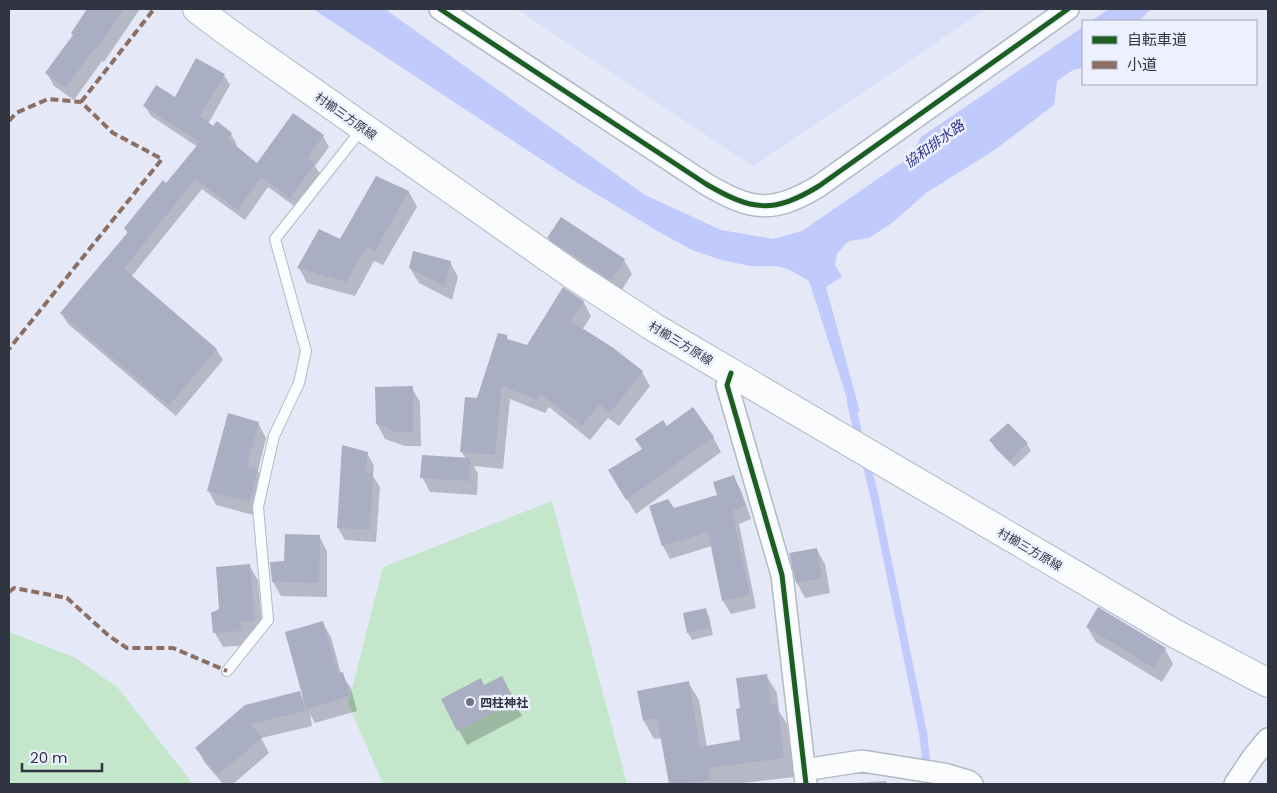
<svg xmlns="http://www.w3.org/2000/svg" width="1277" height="793" viewBox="0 0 1277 793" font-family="Poppins,'Noto Sans JP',sans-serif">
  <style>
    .built { fill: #d8dff8 }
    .green { fill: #c4e6cb }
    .water { fill: #c0cafc }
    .shadow { fill: #0003 }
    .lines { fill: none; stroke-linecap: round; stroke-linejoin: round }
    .stream { stroke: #c0cafc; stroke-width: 8 }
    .building { fill: #aaaec3 }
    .service-casing { stroke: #b5b8c5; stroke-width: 12 }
    .minor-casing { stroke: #b5b8c5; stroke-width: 24 }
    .secondary-casing { stroke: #b5b8c5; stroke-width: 30 }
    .service { stroke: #fbfcfe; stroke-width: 10 }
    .minor { stroke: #fbfcfe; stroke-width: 21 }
    .secondary { stroke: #fbfcfe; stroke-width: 28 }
    .quiet { stroke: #8d6e63; stroke-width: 4; stroke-dasharray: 8 4; stroke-linecap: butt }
    .cycleway-casing { stroke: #edf1ff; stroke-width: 8 }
    .cycleway { stroke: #1b5e20; stroke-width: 5 }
    .poi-dot { fill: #707381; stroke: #edf1ff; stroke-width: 2 }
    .labels { text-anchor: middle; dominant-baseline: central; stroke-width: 5; stroke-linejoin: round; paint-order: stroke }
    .street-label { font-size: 12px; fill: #313441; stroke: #edf1ff }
    .poi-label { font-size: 12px; font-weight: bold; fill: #313441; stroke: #edf1ff; text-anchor: start }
    .water-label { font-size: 14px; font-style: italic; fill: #2d308a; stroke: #edf1ff }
  </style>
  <rect width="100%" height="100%" fill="#e4e8f7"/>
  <!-- built -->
  <path class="built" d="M 517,9 L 986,9 L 753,166 Z"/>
  <!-- green -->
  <path class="green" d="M 552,501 L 627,784 L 383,784 L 348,704 L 383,567 Z
    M 9,632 L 76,658 L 118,688 L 193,784 L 9,784 Z"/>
  <!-- water -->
  <path class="water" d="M 313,9 L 385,9 L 645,195 L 721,230 L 773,239 L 802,231 L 911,156 L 921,137 L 1083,27 L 1083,68 L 1073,70 L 1057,81 L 1054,105 L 993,151 L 926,193 L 892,223 L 869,238 L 849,241 L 837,253 L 835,265 L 842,277 L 826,287 L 860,412 L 851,411 L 809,281 L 788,269 L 775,266 L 750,266 L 722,260 L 692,250 L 661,233 L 568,177 Z
    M 1109,9 L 1151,9 L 1139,21 L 1091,21 Z"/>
  <!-- shadow -->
  <path class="shadow" d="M 88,9 L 140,9 L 104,62 L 102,61 L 74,100 L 54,86 L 47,73 L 74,36 L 72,33 Z
    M 224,75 L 230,85 L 208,124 L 213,128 L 231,134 L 237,145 L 236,147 L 257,165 L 323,136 L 329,147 L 315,166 L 321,175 L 297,208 L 268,187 L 245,220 L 202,189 L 131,277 L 216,349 L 223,360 L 176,416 L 68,324 L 61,313 L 128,234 L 125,229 L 166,185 L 198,147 L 151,116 L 145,106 L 175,99 Z
    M 377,178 L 409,192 L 417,207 L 383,265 L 374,261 L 355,296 L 307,283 L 299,268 L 341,240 Z
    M 549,238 L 624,260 L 632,274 L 619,294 L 557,253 Z
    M 450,262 L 458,277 L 452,300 L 419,283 L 410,268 Z
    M 583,301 L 591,316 L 582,330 L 642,372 L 650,386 L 619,426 L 608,418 L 590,440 L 549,407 L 545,413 L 510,399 L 503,469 L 474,466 L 478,474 L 477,495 L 430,492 L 422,477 L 466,459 L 461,451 L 478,399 L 506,336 L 509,341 L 528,347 Z
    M 412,388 L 420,402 L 421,446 L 405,446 L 385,439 L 377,424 Z
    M 258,423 L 266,438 L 258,471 L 266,485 L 257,516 L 216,505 L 208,490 Z
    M 667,427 L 713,437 L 721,452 L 636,514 L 618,485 Z
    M 991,441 L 1027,444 L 1031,451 L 1014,467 L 995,448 Z
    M 367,453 L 374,466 L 373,476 L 380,487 L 376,542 L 345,540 L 338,528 Z
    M 733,476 L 741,490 L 751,519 L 739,524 L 756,608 L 731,614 L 723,601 L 712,546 L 670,559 L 663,546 L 673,510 L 719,496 Z
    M 319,536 L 327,551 L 327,597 L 281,596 L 273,582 L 286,562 Z
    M 817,550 L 825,564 L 830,593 L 805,598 L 797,583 Z
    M 249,565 L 258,580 L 263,635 L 248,636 L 249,645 L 223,647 L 215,633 L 221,610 Z
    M 705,609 L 709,616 L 713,635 L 692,640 L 688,633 Z
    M 322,622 L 331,637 L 341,674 L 351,688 L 357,711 L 315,723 L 310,714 L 312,726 L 261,738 L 269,753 L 233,784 L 223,784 L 205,763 L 197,748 L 299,693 L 305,701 Z
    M 1087,627 L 1165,649 L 1173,664 L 1162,682 L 1096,642 Z
    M 766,675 L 777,693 L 779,711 L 787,724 L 794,777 L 735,784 L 671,784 L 662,738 L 654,739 L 644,721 L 688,682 L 699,700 L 707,747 L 741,741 L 741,709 Z
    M 484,686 L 510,692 L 522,716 L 467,745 L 442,699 Z
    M 886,781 L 888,784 L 841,784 Z"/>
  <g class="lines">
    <!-- stream -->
    <path class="stream" d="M 851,403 L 860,441
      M 865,459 L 874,494 L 923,733 L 929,784"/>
  </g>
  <!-- building -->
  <path class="building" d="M 87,9 L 124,9 L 96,50 L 94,49 L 66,88 L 45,73 L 73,35 L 71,33 Z
    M 196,58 L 225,74 L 200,116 L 213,126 L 217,121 L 232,133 L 228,139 L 257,163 L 293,113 L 324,135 L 307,158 L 315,164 L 290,198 L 261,177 L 238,210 L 195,179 L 124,269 L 217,349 L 169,406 L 60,313 L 128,232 L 124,228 L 163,180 L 166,183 L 200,142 L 143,106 L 156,85 L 175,97 Z
    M 376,176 L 409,191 L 375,251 L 366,247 L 346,282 L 297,268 L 319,229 L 340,239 Z
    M 561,217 L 625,259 L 611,280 L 547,238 Z
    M 413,251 L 451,261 L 444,286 L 409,268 Z
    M 563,287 L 584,301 L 571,321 L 612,347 L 643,371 L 610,413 L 599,404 L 582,426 L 541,394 L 537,400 L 502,386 L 495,455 L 460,452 L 465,397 L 477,398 L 498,333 L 507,335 L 507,339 L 527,345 Z
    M 413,386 L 413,432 L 396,432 L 376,424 L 375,387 Z
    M 693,407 L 714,437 L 626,500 L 608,470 L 642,449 L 635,439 L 663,420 L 667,426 Z
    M 228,413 L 259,422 L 247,466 L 258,469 L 249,502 L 207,491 Z
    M 1008,423 L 1028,443 L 1009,461 L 989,440 Z
    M 342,445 L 368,452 L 365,473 L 373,473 L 370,530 L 337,528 Z
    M 422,455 L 471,458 L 469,481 L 420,478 Z
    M 734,475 L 745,506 L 732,511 L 750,595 L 722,601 L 708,532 L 662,546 L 649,506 L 668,499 L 674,508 L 717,495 L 713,482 Z
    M 285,534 L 320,535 L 319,583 L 272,582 L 270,562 L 284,561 Z
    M 817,548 L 822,578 L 796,583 L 789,553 Z
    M 250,564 L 255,621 L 240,622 L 242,631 L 213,633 L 211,613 L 219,609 L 216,567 Z
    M 1098,607 L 1166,648 L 1154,668 L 1086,627 Z
    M 706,608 L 710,628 L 687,633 L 683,613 Z
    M 323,621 L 338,673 L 343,672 L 350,696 L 306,709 L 285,632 Z
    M 767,674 L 771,705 L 777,704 L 784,758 L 709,768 L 711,779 L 683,784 L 669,784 L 657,718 L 643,721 L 637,691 L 689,681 L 700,747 L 740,740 L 736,709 L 740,708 L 736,678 Z
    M 502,676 L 515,701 L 457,731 L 441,699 L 481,678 L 484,685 Z
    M 300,691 L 305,711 L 251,724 L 262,738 L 218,775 L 195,748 L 245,705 Z"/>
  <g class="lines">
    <defs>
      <path id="service" d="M 227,671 L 268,620 L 258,507 L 274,436 L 299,383 L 306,351 L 275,239 L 362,129"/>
      <path id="minor" d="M 440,9 L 706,184 C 752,211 773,214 819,186 L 1068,9
        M 731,373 L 727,385 L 782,575 L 806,784
        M 804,770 L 862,761 L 944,774 L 968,781 L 972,784
        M 1235,784 L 1253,757 L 1268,739"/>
      <path id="secondary" d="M 197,9 L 229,33 L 573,275 L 655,328 L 1174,633 L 1268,683"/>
    </defs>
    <!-- service casing -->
    <use href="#service" class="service-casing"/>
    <!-- minor casing -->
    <use href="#minor" class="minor-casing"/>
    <!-- secondary casing -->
    <use href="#secondary" class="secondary-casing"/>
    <!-- service -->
    <use href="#service" class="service"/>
    <!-- minor -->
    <use href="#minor" class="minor"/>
    <!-- secondary -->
    <use href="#secondary" class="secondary"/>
    <!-- quiet -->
    <path class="quiet" d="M 81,102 L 154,9
      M 9,121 L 16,113 L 48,99 L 81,102 L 113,133 L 162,159 L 9,349
      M 9,592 L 14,588 L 67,598 L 109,636 L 127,648 L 173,648 L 227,671"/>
    <defs>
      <path id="cycleway" d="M 440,9 L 706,184 C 752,211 773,214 819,186 L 1068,9
        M 731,373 L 727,385 L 782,575 L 806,784"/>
    </defs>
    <!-- cycleway casing -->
    <use href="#cycleway" class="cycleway-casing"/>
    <!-- cycleway -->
    <use href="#cycleway" class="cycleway"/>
  </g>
  <!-- markers -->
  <circle class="poi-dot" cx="470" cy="702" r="5"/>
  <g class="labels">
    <!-- street labels -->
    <g class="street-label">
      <text transform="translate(346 116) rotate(35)">村櫛三方原線</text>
      <text transform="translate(681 343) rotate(31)">村櫛三方原線</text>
      <text transform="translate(1030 549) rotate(30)">村櫛三方原線</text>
    </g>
    <!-- poi labels -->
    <g class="poi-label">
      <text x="480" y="702">四柱神社</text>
    </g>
    <!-- water labels -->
    <g class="water-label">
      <text transform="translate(934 144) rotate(-36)">協和排水路</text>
    </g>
  </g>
  <!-- border -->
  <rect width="1277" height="793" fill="none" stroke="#313441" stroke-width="20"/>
  <!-- legend -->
  <rect x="1082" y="20" width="175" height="65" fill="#edf1ff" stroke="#a2a5b3"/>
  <rect x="1092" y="36" width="25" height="8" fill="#1b5e20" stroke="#a2a5b3"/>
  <text x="1127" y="45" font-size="15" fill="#313441">自転車道</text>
  <rect x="1092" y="61" width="25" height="8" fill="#8d6e63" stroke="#a2a5b3"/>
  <text x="1127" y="70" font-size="15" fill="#313441">小道</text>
  <!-- scale -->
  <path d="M22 763v8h80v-8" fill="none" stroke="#313441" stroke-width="2.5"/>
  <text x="30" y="763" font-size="15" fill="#313441" stroke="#edf1ff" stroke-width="4" paint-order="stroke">20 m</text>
</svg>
